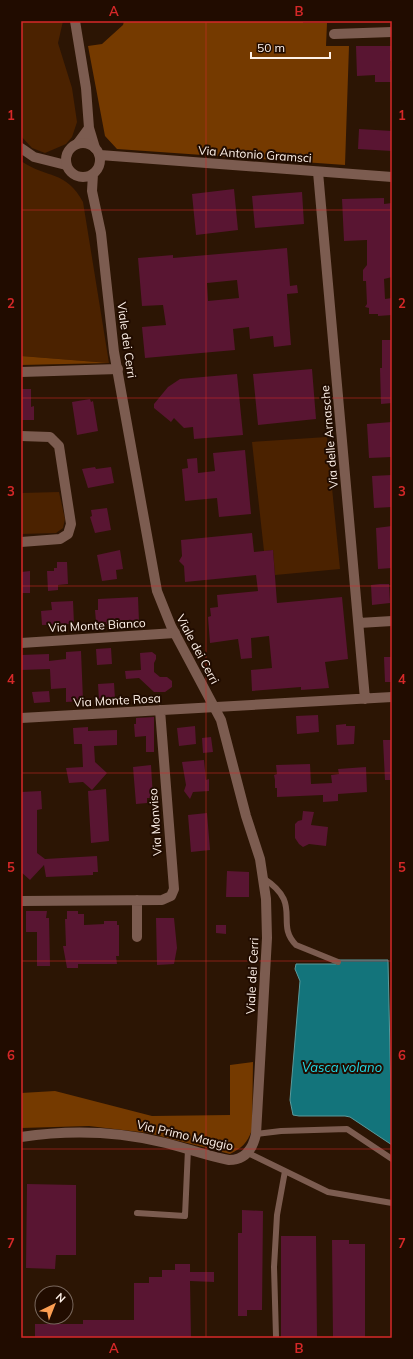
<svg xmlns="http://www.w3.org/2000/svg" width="413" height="1359" viewBox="0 0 413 1359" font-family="Mulish,sans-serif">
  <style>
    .green { fill: #4b2200 }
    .forest { fill: #753a00 }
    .water { fill: #13747b; stroke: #5a9a9c }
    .building { fill: #591532; fill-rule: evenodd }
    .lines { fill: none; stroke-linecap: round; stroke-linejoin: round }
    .service { stroke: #7c5c50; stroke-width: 6 }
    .minor { stroke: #7c5c50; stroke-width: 10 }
    .tertiary { stroke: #7c5c50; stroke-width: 10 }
    .grid { fill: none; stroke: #d62828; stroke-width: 1; stroke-opacity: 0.55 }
    .labels { text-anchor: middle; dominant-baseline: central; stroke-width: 4; stroke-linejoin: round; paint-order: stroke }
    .street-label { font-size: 12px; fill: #fef1e8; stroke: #210c00 }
    .water-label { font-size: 13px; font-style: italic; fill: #21d8e5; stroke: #210c00 }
    .neatline { fill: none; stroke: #d62828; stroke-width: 1.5 }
    .grid-label { font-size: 13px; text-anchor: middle; font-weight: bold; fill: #d62828 }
  </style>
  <rect width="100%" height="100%" fill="#2c1504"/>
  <!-- green -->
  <path class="green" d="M 21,21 L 63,21 L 58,43 L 72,88 L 77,122 L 72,137 L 66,144 L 45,153 L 32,148 L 21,136 Z
    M 21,161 C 47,179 66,170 83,202 L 109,363 L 21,356 Z
    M 327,437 L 340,569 L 275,575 L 273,550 L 264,551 L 252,442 Z
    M 59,492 L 65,519 L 63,528 L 56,533 L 21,534 L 21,493 Z"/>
  <!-- forest -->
  <path class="forest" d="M 124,21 L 303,21 L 303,23 L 327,23 L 326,46 L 349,46 L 345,165 L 117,149 L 105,136 L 88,46 L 102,44 L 123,25 Z
    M 21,356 L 109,363 L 21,365 Z
    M 253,1062 L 252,1130 C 247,1143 242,1148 230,1154 L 148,1133 L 89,1126 L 21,1128 L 21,1093 L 55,1091 L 152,1116 L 230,1115 L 230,1065 Z"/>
  <!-- water -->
  <path class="water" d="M 339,960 L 388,960 L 392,1145 L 350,1117 L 345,1116 L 299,1116 L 293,1115 L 290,1100 L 300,981 L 295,969 L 296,964 L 336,964 Z"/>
  <!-- building -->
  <path class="building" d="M 356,46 L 392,46 L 392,61 L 390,61 L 391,82 L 375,82 L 375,75 L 357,76 Z
    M 359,129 L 392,131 L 392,151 L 358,149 Z
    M 234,189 L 238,230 L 196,235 L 192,194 Z
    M 302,192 L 304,224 L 255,228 L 252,196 Z
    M 384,198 L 384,204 L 392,203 L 392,277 L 384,279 L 385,299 L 392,298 L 392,315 L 378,316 L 378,314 L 369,314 L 369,308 L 365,307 L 367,304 L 366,281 L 363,281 L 363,270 L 367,265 L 367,240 L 344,241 L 342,199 Z
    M 287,248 L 290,286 L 297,285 L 298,293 L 287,294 L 291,345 L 274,347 L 273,336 L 250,339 L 249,327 L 233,329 L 235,350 L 145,358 L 142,327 L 166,325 L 163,305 L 142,306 L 138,258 L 173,255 L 173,258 ZM 237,280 L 239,298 L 208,301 L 207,283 Z
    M 382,340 L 392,340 L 392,403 L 381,404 L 380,368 L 382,368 Z
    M 312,369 L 316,419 L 258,425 L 253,374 Z
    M 237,374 L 243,435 L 194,439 L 193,427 L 184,428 L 174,418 L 171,422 L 154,408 L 154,404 L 168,387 L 180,379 Z
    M 21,389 L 31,389 L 31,407 L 34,406 L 34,420 L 21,420 Z
    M 90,399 L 91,402 L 93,401 L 98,431 L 77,435 L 72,402 Z
    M 392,422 L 392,457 L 369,458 L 367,424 Z
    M 245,450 L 251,514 L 219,517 L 217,498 L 185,501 L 182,469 L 188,468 L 187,459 L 197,458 L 198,473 L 215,471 L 213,453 Z
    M 95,467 L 96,469 L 111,467 L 114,483 L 88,488 L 82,469 Z
    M 392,475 L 392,507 L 374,508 L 372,476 Z
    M 107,508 L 111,530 L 95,533 L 90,517 L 92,516 L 91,510 Z
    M 392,526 L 392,568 L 378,569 L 376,528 Z
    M 252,533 L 254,552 L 273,550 L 277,603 L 342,597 L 348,659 L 325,662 L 329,688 L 301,690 L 301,687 L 252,691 L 251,670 L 272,668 L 269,636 L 251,638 L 252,658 L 241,659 L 238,639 L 210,643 L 208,617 L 211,616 L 210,608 L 218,607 L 217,595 L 258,591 L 256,575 L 185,582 L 184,566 L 179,561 L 182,556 L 181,540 Z
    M 120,550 L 123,569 L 116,570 L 117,579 L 102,581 L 97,555 Z
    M 57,562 L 67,562 L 68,584 L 58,585 L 58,590 L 48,591 L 47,571 L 54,571 L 54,568 L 57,568 Z
    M 30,571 L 30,593 L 21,593 L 21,572 Z
    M 380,584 L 389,584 L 390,603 L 372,605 L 371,585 Z
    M 138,597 L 139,622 L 106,624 L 106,622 L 96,622 L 95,610 L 98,610 L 98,599 Z
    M 73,601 L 74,624 L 42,625 L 41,611 L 52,610 L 51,602 Z
    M 111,648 L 112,664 L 97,665 L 96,649 Z
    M 81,651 L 83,700 L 81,701 L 66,702 L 66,688 L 51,689 L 50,669 L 21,670 L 21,655 L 49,654 L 49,661 L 66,659 L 66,652 Z
    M 152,652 L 156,655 L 156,659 L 154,663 L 154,672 L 160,677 L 167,677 L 172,681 L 172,687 L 165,692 L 154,692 L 139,678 L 126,679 L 125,671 L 141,670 L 140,653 Z
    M 384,657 L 392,657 L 392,682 L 385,682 Z
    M 114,683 L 115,699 L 99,700 L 98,684 Z
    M 49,691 L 50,702 L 34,703 L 32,692 Z
    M 318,715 L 319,732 L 297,734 L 296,716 Z
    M 154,717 L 154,752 L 146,752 L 146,736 L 135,737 L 134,724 L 136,724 L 136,718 Z
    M 346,724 L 346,726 L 355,726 L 354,744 L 337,745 L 336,725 Z
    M 195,726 L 196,744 L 179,746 L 177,728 Z
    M 88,727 L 88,731 L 117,730 L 117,745 L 94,746 L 95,762 L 107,773 L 92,790 L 83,782 L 69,783 L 66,768 L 83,767 L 82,744 L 74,744 L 73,728 Z
    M 211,737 L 213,752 L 203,753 L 202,738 Z
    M 383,740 L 392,740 L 392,780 L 385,780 Z
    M 204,760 L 206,780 L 209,779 L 209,791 L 193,792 L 190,799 L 184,791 L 186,785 L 182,762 Z
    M 310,764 L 311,784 L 332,783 L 331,775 L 339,774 L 338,769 L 366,767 L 367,792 L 338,794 L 338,801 L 323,802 L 323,795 L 277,797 L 277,788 L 275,788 L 275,780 L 274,775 L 277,774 L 276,765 Z
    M 151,765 L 153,798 L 147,798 L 147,803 L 136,804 L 133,767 Z
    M 106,789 L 109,841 L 91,843 L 88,791 Z
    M 41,791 L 42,809 L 37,810 L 37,853 L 45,859 L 97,856 L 98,872 L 93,872 L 93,875 L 46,877 L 44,865 L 30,880 L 21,872 L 21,792 Z
    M 303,811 L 314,812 L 311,825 L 328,827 L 326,846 L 309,844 L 303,847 L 299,844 L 295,838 L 295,824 L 298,821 L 302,820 Z
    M 207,813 L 210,850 L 191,852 L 188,815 Z
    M 227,871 L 249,872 L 249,897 L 226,897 Z
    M 26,911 L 47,911 L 46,918 L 49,918 L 50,966 L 37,966 L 37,932 L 26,932 Z
    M 67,911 L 78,911 L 78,914 L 84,914 L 84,925 L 104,924 L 104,921 L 117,921 L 117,925 L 119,925 L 119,956 L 116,956 L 117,964 L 78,964 L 78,968 L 67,968 L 63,946 L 66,946 L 65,919 L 67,919 Z
    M 156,918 L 174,918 L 177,948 L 174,964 L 157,965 Z
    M 216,925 L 226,925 L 226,934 L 216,933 Z
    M 27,1184 L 76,1185 L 76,1255 L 56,1255 L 55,1269 L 26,1268 Z
    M 242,1210 L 263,1211 L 262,1310 L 247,1310 L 247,1316 L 238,1316 L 238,1233 L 242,1233 Z
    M 281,1236 L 316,1236 L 317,1338 L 281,1338 Z
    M 332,1240 L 349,1240 L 349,1244 L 365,1244 L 365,1338 L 333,1338 Z
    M 175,1264 L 190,1264 L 190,1272 L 214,1272 L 214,1282 L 190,1281 L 191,1338 L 35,1338 L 35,1324 L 83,1324 L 83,1320 L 134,1320 L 134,1283 L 149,1283 L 149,1277 L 162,1277 L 162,1270 L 175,1270 Z"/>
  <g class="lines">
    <!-- service -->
    <path class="service" d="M 263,878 C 304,904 274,923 296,945 L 338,962
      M 256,1134 L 281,1131 L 347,1129 L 392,1159
      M 248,1153 L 328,1192 L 392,1203
      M 137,1213 L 185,1216 L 188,1149
      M 276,1336 L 274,1267 L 277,1215 L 285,1171"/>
    <!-- minor -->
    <path class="minor" d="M 75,21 L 86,88 L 89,128 L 95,148
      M 334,34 L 392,32
      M 78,143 L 89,128
      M 21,148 L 34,157 L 66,165
      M 318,172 L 365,699
      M 21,372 L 118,369
      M 21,436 L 50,437 L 59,446 L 71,524 L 68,534 L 60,539 L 21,542
      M 359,623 L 392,621
      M 21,643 L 175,633
      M 21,718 L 392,697
      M 21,901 L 162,900 L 171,896 L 174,889 L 160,710
      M 137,937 L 137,900"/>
    <!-- tertiary -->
    <path class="tertiary" d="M66 160a17 17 0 1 1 34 0a17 17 0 1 1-34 0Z
      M 100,155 L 392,177
      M 21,1137 C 68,1130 115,1131 161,1142 C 184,1147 206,1156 229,1160 C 246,1160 253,1148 256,1134 L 267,938 L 266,899 L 260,859 L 246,816 L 221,720 L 171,626 L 157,591 L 114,352 L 101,233 L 92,191 L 93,174"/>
  </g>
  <!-- grid -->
  <path class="grid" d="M 206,21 L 206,1338M 21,210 L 392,210M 21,398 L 392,398M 21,586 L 392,586M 21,773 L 392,773M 21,961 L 392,961M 21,1149 L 392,1149"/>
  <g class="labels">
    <!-- street labels -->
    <g class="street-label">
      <text transform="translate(255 154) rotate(4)">Via Antonio Gramsci</text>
      <text transform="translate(127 340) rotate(82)">Viale dei Cerri</text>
      <text transform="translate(329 437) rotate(-95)">Via delle Arnasche</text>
      <text transform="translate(97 625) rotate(-3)">Via Monte Bianco</text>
      <text transform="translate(198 649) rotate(62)">Viale dei Cerri</text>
      <text transform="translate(117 700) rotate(-3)">Via Monte Rosa</text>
      <text transform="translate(155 822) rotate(-94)">Via Monviso</text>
      <text transform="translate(252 976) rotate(-87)">Viale dei Cerri</text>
      <text transform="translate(185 1135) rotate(13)">Via Primo Maggio</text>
    </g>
    <!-- water labels -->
    <g class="water-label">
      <text x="342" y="1067">Vasca volano</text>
    </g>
  </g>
  <!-- border -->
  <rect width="413" height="1359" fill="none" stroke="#210c00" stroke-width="44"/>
  <!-- north arrow -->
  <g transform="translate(54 1305) rotate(43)"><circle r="19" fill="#210c00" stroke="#79685d"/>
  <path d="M0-3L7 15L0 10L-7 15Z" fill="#fc9e52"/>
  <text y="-6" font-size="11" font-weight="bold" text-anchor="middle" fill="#fef1e8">N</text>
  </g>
  <!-- scale -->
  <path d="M251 52v6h79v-6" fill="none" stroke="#fef1e8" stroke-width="2"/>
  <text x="257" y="52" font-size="12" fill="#fef1e8" stroke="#210c00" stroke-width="3" paint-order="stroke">50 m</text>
  <rect x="22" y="22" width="369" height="1315" class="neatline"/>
  <g class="grid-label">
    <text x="114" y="16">A</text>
    <text x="299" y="16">B</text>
    <text x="11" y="120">1</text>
    <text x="402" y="120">1</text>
    <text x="11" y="308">2</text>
    <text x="402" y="308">2</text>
    <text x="11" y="496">3</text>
    <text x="402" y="496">3</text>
    <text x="11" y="684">4</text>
    <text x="402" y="684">4</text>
    <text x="11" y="872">5</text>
    <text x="402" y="872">5</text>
    <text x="11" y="1060">6</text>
    <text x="402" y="1060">6</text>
    <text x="11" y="1248">7</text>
    <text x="402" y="1248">7</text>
    <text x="114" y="1353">A</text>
    <text x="299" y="1353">B</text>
  </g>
</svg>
